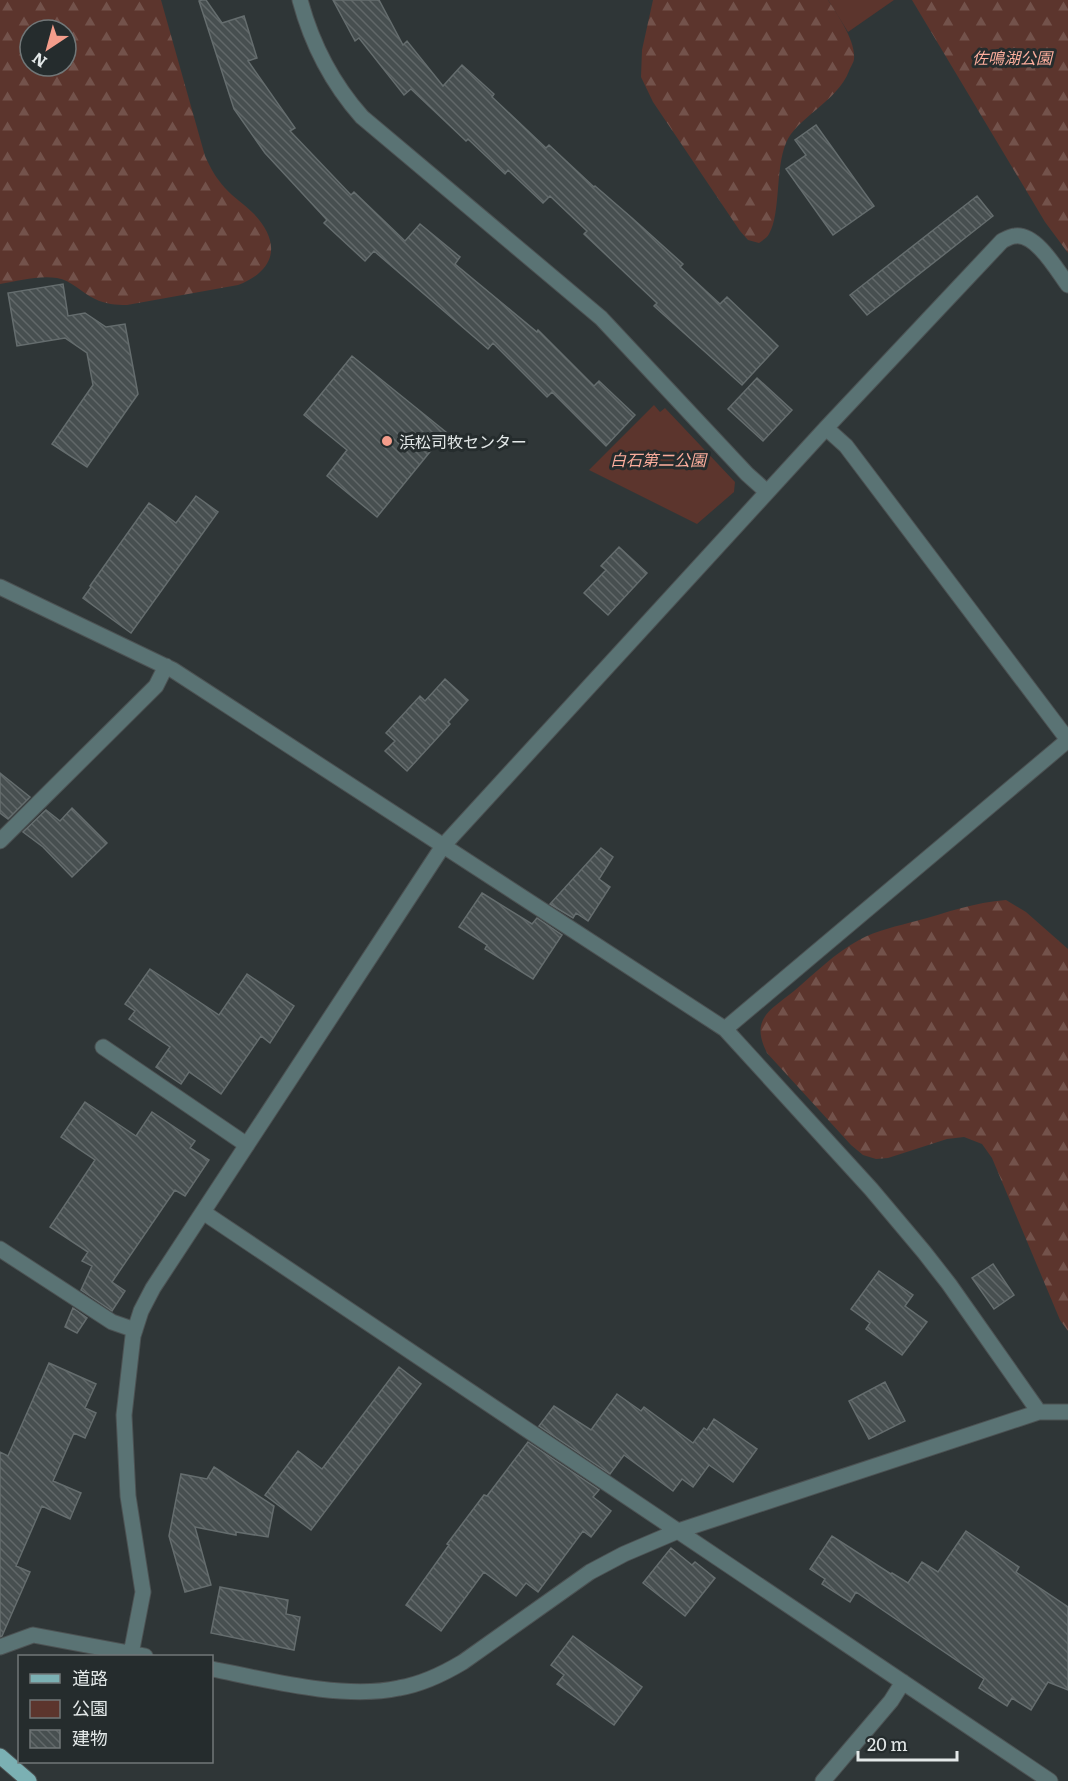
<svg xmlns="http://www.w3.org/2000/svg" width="1068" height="1781" viewBox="0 0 1068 1781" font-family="Literata,'Noto Sans JP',serif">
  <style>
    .green { fill: #5c352d }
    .forest { fill: url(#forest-firs); fill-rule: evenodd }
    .building { fill: url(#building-back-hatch); stroke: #656d6e; stroke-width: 1.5 }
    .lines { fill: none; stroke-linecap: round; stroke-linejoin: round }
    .minor-casing { stroke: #4c5253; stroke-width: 17 }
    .major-casing { stroke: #4c5253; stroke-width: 17 }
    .minor { stroke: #5a7374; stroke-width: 15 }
    .major { stroke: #7bb0b3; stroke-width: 15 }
    .poi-dot { fill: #f49d8b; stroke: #252c2d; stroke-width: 2 }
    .labels { text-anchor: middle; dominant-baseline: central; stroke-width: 6; stroke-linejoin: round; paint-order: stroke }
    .park-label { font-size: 16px; font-style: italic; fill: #fbad9c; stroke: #252c2d }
    .poi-label { font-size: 16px; fill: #e3e8e8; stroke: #252c2d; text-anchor: start }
  </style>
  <defs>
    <pattern id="forest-firs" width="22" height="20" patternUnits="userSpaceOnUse" patternTransform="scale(1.5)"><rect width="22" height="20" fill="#5c352d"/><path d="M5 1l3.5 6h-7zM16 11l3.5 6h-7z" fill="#73524b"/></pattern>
    <pattern id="building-back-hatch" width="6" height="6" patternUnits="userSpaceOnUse" patternTransform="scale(1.5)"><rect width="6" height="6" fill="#474f50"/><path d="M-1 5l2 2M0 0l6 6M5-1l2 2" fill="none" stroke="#616869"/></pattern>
  </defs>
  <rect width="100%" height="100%" fill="#2f3637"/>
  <!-- green -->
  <path class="green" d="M 828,0 L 894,0 L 848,32 Z
    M 654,405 L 660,412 L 665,408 L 735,482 L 734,492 L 697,524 L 589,470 Z"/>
  <!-- forest -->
  <path class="forest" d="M 0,0 L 161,0 L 205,156 C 211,169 216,178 225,188 C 233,197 244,204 253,213 C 281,242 277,270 238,285 L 127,305 C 116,305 105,304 95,299 C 82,293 71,280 57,278 C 39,275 18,281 0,284 ZM 30,30 L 66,30 L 66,66 L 30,66 Z
    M 653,0 L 828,0 C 837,14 856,41 854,59 C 854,62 850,68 849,71 C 837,102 796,118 786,143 C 775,169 781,213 769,234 C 767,238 763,240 759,243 L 748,240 L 740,231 L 653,102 L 641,77 L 642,50 Z
    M 912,0 L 1068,0 L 1068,253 L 1045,222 Z
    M 1006,900 L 1026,912 L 1068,949 L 1068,1331 L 1060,1320 L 992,1158 L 982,1144 L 964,1137 L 947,1139 L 888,1158 L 876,1159 L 863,1155 L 851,1145 L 767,1053 C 750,1019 769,1011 794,991 C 815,973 835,953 859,940 C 877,930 898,926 916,921 C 946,913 975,902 1006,900 Z"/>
  <!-- building -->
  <path class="building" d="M 202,0 L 206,0 L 222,23 L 244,16 L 257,58 L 248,61 L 295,128 L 290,131 L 351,195 L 354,192 L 405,241 L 420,224 L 460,257 L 455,264 L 537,332 L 538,330 L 594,386 L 599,381 L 635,415 L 606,446 L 552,392 L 547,397 L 493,343 L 488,349 L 374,251 L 365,261 L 324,223 L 327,220 L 265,153 L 234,109 L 199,1 Z
    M 333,0 L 379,0 L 403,45 L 407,41 L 443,86 L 462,65 L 494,94 L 492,97 L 546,148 L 549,145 L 594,187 L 595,186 L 632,218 L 683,264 L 680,267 L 720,304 L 727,297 L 778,346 L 742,385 L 654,306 L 657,303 L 584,234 L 587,231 L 550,196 L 543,203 L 508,170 L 505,174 L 468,139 L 466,141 L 411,89 L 404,95 L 359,38 L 355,41 Z
    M 816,125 L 874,206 L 833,235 L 786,169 L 806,155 L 795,140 Z
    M 977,196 L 993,216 L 867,315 L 850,295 Z
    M 63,284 L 68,316 L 85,313 L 106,327 L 125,324 L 138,394 L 87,467 L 52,444 L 93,385 L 87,353 L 65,338 L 17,346 L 8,293 Z
    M 352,356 L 446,432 L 377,517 L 327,476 L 347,450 L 304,415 Z
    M 757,378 L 792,410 L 763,441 L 728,409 Z
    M 196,496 L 218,512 L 131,633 L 83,598 L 91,587 L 90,586 L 149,503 L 176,523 Z
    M 619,547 L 647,573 L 608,615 L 584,593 L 606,570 L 601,566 Z
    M 445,679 L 468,700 L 448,722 L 450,724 L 407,771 L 385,751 L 395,741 L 386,733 L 420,696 L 425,701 Z
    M 0,773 L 30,797 L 8,819 L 0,813 Z
    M 72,808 L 107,843 L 72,877 L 43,847 L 23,832 L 46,810 L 60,821 Z
    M 601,848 L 613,857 L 599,879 L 610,887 L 588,921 L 576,913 L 573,918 L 550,904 Z
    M 482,893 L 532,924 L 537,918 L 562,935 L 533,979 L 485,949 L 487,945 L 459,927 Z
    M 150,969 L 219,1015 L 247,974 L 294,1006 L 270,1043 L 261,1036 L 221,1094 L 189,1072 L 181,1084 L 156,1067 L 170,1047 L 129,1019 L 135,1011 L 125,1004 Z
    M 85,1102 L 136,1136 L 152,1112 L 195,1141 L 190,1148 L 209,1160 L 185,1196 L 175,1190 L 112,1282 L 125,1291 L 112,1311 L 81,1290 L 92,1266 L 82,1261 L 88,1252 L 50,1227 L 95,1160 L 61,1137 Z
    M 993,1264 L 1014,1295 L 994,1309 L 972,1278 Z
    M 879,1271 L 913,1295 L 905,1306 L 927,1322 L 902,1355 L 866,1329 L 870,1323 L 851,1309 Z
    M 73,1308 L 87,1318 L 77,1333 L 65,1327 Z
    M 49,1363 L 96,1384 L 85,1408 L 96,1413 L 85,1438 L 74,1433 L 53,1481 L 81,1493 L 70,1519 L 42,1506 L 16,1566 L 30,1572 L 2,1636 L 0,1637 L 0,1452 L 8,1456 Z
    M 399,1367 L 421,1384 L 311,1530 L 265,1495 L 298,1451 L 322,1469 Z
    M 885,1382 L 905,1421 L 869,1439 L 849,1401 Z
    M 617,1394 L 641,1411 L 644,1407 L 693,1443 L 704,1428 L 707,1430 L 714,1419 L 757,1449 L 733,1482 L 709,1465 L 693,1487 L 682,1479 L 673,1491 L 624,1455 L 610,1474 L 539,1426 L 554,1406 L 591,1430 Z
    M 528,1442 L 599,1490 L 593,1497 L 611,1511 L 591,1537 L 583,1531 L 538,1592 L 526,1583 L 516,1596 L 484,1572 L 441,1631 L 406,1605 L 449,1545 L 447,1544 L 484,1495 L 487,1496 Z
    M 214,1467 L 274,1506 L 268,1537 L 236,1532 L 236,1535 L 195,1527 L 211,1585 L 185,1592 L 169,1536 L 181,1474 L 207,1479 Z
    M 966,1531 L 1019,1567 L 1016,1572 L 1068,1607 L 1068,1690 L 1048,1682 L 1031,1710 L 1012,1698 L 1007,1706 L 979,1688 L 984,1679 L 856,1592 L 850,1602 L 822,1584 L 825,1579 L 810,1569 L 832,1536 L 891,1574 L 892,1573 L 908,1583 L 922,1562 L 938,1572 Z
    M 671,1548 L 692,1565 L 695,1562 L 715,1578 L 685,1616 L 643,1583 Z
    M 220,1587 L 288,1600 L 286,1614 L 300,1617 L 294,1650 L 211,1633 Z
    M 573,1636 L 642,1687 L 614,1725 L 557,1684 L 564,1675 L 551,1665 Z"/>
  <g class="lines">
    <defs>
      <path id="minor" d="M 300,0 C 312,45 331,82 362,117 L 601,318 L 747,474 L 767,492
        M 826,428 L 846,446 L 1068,740
        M 0,587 L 173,670 L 725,1029 L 871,1189 L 924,1252 L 949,1284 L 1039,1412
        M 0,841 L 156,686 L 166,666
        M 725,1029 L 1068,740
        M 103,1047 L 247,1145
        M 203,1212 L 1050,1781
        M 0,1249 L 112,1322 L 135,1330
        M 0,1647 L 33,1635 L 145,1656
        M 131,1654 L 143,1592 L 128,1496 L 124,1415 L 133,1336 L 141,1311 L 153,1288 L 443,846 L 826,428 L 1002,241 C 1006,239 1011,236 1015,236 C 1036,233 1057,270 1068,285
        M 212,1669 C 267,1680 344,1700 399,1688 C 423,1684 443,1674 463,1662 L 590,1572 L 624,1554 L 678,1531 L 1039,1412 L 1068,1412
        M 823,1781 L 891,1701 L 903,1682"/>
      <path id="major" d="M 0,1756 L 29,1781"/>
    </defs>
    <!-- minor casing -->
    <use href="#minor" class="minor-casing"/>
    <!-- major casing -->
    <use href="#major" class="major-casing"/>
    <!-- minor -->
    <use href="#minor" class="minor"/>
    <!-- major -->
    <use href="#major" class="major"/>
  </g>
  <!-- markers -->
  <circle class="poi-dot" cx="387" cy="441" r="6"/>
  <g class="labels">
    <!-- park labels -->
    <g class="park-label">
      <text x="1012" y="57">佐鳴湖公園</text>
      <text x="658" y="459">白石第二公園</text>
    </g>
    <!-- poi labels -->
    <g class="poi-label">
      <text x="399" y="441">浜松司牧センター</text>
    </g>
  </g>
  <!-- legend -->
  <rect x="18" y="1655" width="195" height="108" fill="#252c2d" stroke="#717778" stroke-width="1.5"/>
  <rect x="30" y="1674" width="30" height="9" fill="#7bb0b3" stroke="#717778" stroke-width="1.5"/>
  <text x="72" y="1685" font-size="18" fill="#e3e8e8">道路</text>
  <rect x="30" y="1700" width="30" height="18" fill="#5c352d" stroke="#717778" stroke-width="1.5"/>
  <text x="72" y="1715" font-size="18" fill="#e3e8e8">公園</text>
  <rect x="30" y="1730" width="30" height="18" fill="url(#building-back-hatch)" stroke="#717778" stroke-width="1.5"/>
  <text x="72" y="1745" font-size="18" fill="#e3e8e8">建物</text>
  <!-- north arrow -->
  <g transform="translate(48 48) rotate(216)"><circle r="28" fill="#252c2d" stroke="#717778" stroke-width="1.5"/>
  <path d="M0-4.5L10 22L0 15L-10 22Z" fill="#f49d8b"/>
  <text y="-9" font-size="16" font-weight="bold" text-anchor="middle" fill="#e3e8e8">N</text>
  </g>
  <!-- scale -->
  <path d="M858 1751v9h99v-9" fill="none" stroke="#e3e8e8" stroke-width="3"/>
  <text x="867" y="1751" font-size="18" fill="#e3e8e8" stroke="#252c2d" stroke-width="4.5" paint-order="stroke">20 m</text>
</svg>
